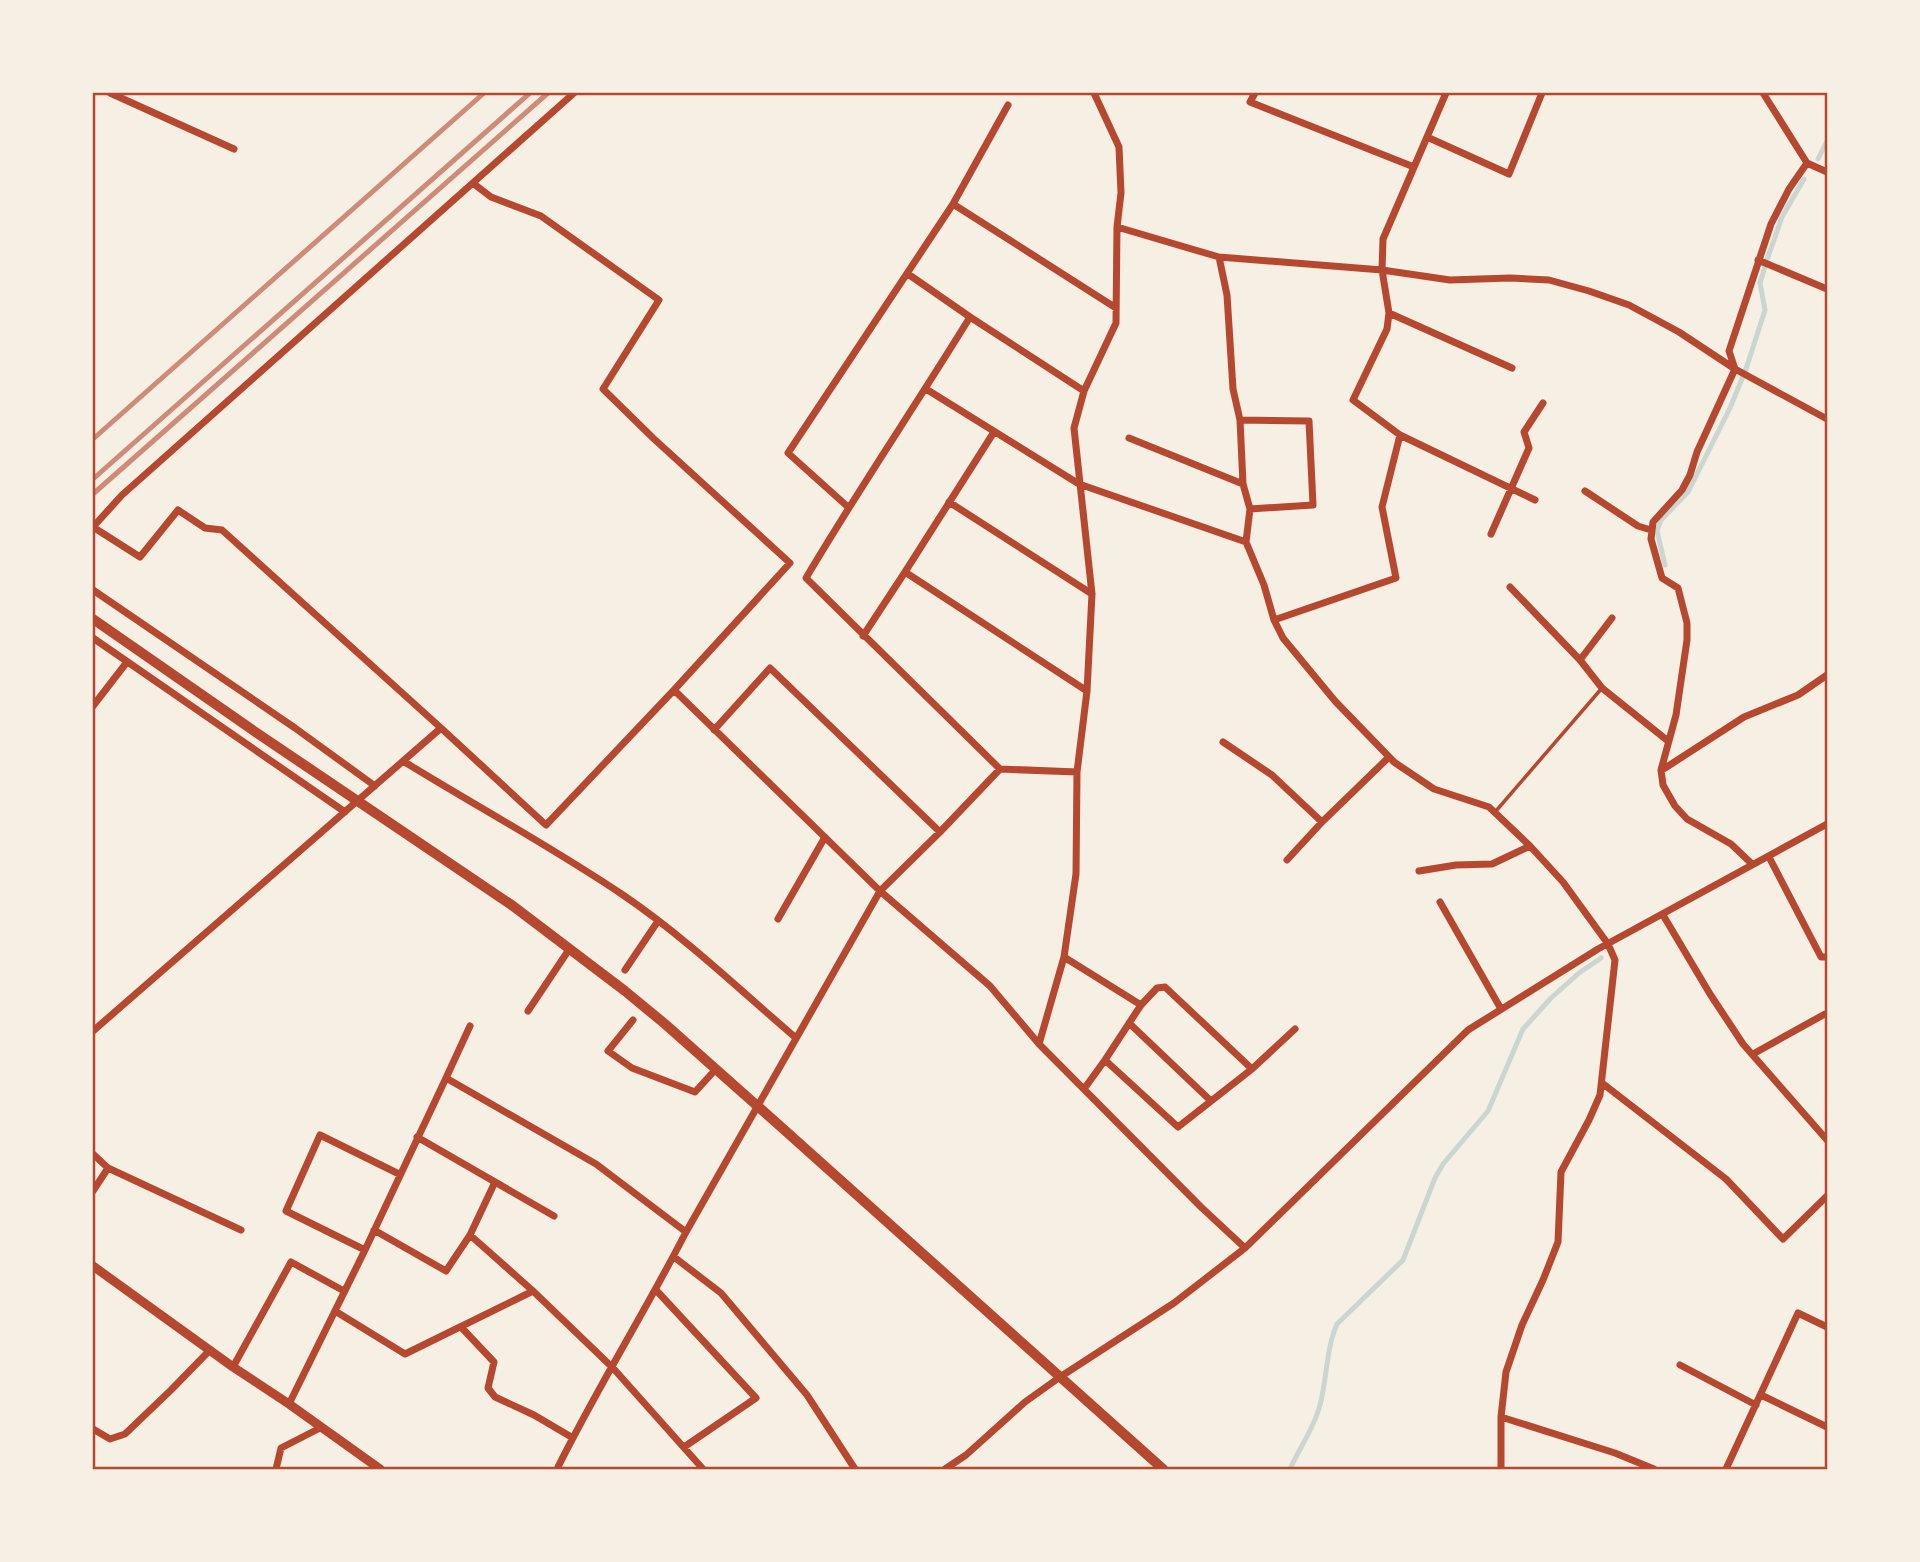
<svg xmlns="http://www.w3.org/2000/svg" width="1920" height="1562" viewBox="0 0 1920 1562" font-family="Quicksand,sans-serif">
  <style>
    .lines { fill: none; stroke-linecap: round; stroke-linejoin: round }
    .stream { stroke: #c9d6d2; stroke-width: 5 }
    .service { stroke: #b5482f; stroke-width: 3.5 }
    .minor { stroke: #b5482f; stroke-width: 7 }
    .tertiary { stroke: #b5482f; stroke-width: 9 }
    .primary { stroke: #b5482f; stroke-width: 10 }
    .rail { stroke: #cf8b77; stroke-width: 5 }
    .neatline { fill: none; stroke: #b5482f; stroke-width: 2.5 }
  </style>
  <rect width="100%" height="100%" fill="#f6efe4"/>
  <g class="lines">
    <!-- stream -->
    <path class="stream" d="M 1818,159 L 1827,141
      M 1665,565 L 1657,531 L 1661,520 L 1688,492 L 1730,408 L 1746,369 L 1765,310 L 1760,283 L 1768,257 L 1782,217 L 1804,179
      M 1290,1469 C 1299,1449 1315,1426 1320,1405 C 1327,1379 1326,1349 1337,1324 L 1403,1260 L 1435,1178 L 1443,1164 L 1488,1111 L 1523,1029 L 1551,998 L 1579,973 L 1601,958"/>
    <!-- service -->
    <path class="service" d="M 1496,811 L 1602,688"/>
    <!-- minor -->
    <path class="minor" d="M 110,93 L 234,149
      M 1255,93 L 1250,102 L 1414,167
      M 1446,93 L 1383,239 L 1382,270 L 1389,313 L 1387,329 L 1353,400 L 1400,435 L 1535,500
      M 1763,93 L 1807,163 L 1827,172
      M 1427,137 L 1509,174 L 1542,93
      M 1807,163 L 1789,189 L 1771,224 L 1729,351 L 1735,369 L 1827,419
      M 953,204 L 1116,308
      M 1117,227 L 1219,257 L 1382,270 L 1450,280 L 1510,278 L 1549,280 L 1589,291 L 1629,305 L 1679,332 L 1735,369 L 1697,452 L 1690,475 L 1682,490 L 1653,522 L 1651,539 L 1662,578 L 1678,588 L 1687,623 L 1687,640 L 1676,715 L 1661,770 L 1663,785 L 1675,806 L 1687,819 L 1731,844 L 1752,864
      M 1219,257 L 1227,295 L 1233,389 L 1240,420 L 1243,484 L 1250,509 L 1246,542 L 1264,585 L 1274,620 L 1283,638 L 1335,701 L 1394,762 L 1434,789 L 1489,807 L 1530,846 L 1563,882 L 1608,944 L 1615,960 L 1600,1095 L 1589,1120 L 1561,1172 L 1558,1242 L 1543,1280 L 1522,1325 L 1506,1372 L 1501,1417 L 1501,1469
      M 1758,260 L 1827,289
      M 908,274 L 970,317 L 1084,391
      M 1389,313 L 1512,368
      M 970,317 C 916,405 858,490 806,578 L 1000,769
      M 926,389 L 1079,484 L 1246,542
      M 1240,420 L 1309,421 L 1313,505 L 1250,509
      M 1129,438 L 1243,484
      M 1585,491 L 1638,526 L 1651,530
      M 949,502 L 1092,594
      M 848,507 L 788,453 L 953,204 L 1008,105
      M 93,527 L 122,495 L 574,93
      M 93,527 L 140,557 L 178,510 L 205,528 L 222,530 L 441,728
      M 1491,534 L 1529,448 L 1524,432 L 1543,403
      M 905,572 L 1087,691
      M 1510,587 L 1580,660 L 1602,688 L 1668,741
      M 93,590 L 295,728 L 375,786
      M 1274,620 L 1396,578 L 1382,507 L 1400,435
      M 863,636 L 905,572 L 994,432
      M 93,638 L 345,812
      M 1580,660 L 1612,618
      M 674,690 L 880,891 L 990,986 L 1039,1044 L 1201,1207 L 1245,1248
      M 93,706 L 127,662
      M 714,730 L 770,668 L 940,832
      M 1223,742 L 1272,775 L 1322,822
      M 403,761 C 476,806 552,847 623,895 C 685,937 740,990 796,1038
      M 1662,770 L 1744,717 L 1798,695 L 1827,675
      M 1769,857 L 1821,957 L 1827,957
      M 1287,860 L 1322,822 L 1389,757
      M 1419,871 L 1456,865 L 1492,864 L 1530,846
      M 1440,902 L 1501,1009
      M 1663,915 L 1710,994 L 1743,1044 L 1827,1140
      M 778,919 L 825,837
      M 1064,957 L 1141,1005 L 1105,1060 L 1178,1127 L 1252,1069 L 1295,1029
      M 625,970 L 658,921
      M 1141,1005 L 1157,988 L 1165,987 L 1252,1069
      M 528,1011 L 570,948
      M 633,1020 L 608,1051 L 632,1068 L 695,1092 L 716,1069
      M 1129,1023 L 1211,1101
      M 93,1031 L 441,728 L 546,825 L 674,690 L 790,563 L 653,438 L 603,389 L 659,300 L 541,216 L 491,197 L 474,184
      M 1039,1044 L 1064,957 L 1076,874 L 1077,772 L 1087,691 L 1092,594 L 1074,428 L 1084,391 L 1116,323 L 1117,227 L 1121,193 L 1119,147 L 1094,93
      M 1753,1054 L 1825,1014 L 1827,1015
      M 446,1078 L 470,1026
      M 1602,1083 L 1726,1179 L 1783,1239 L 1827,1196
      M 1084,1089 L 1105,1060
      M 417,1137 L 554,1216
      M 93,1154 L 108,1168 L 241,1230
      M 93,1191 L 108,1168
      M 374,1230 L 446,1271 L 470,1235 L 495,1182
      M 470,1235 L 533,1291 L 613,1368 L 703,1469
      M 365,1250 L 286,1211 L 320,1135 L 399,1174
      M 674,1257 L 721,1293 L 807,1395 L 855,1469
      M 656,1290 L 756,1398 L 684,1447
      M 335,1311 L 405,1354 L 533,1291
      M 461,1327 L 494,1362 L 488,1388 L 495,1397 L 534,1415 L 573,1438
      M 1680,1365 L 1756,1405
      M 233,1367 L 291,1262 L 344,1291
      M 1761,1395 L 1827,1427
      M 289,1404 L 365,1250 L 446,1078 L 596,1164 L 686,1232
      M 1501,1417 L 1615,1453 L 1654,1469
      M 93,1429 L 110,1439 L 125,1434 L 171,1390 L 210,1350
      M 276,1469 L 281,1448 L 322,1427
      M 557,1469 C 597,1388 645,1312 686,1232 L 880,891 L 940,832 L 1000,769 L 1077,772
      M 945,1469 L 966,1455 L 1025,1402 L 1060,1377 L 1174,1303 L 1245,1248 L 1468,1030 L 1598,949 L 1827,824
      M 1726,1469 L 1798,1313 L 1827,1327"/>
    <!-- tertiary -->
    <path class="tertiary" d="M 93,1266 L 233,1367 L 289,1404 L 380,1469"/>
    <!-- primary -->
    <path class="primary" d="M 93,619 L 254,731 L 513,906 L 625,991 L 665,1024 L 780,1126 L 1163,1469"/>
    <!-- rail -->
    <path class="rail" d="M 93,439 L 484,93
      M 93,479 L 530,93
      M 93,494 L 548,93"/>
  </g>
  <!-- border -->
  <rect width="1920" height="1562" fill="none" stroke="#f6efe4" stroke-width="189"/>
  <rect x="94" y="94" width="1732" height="1374" class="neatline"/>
</svg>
